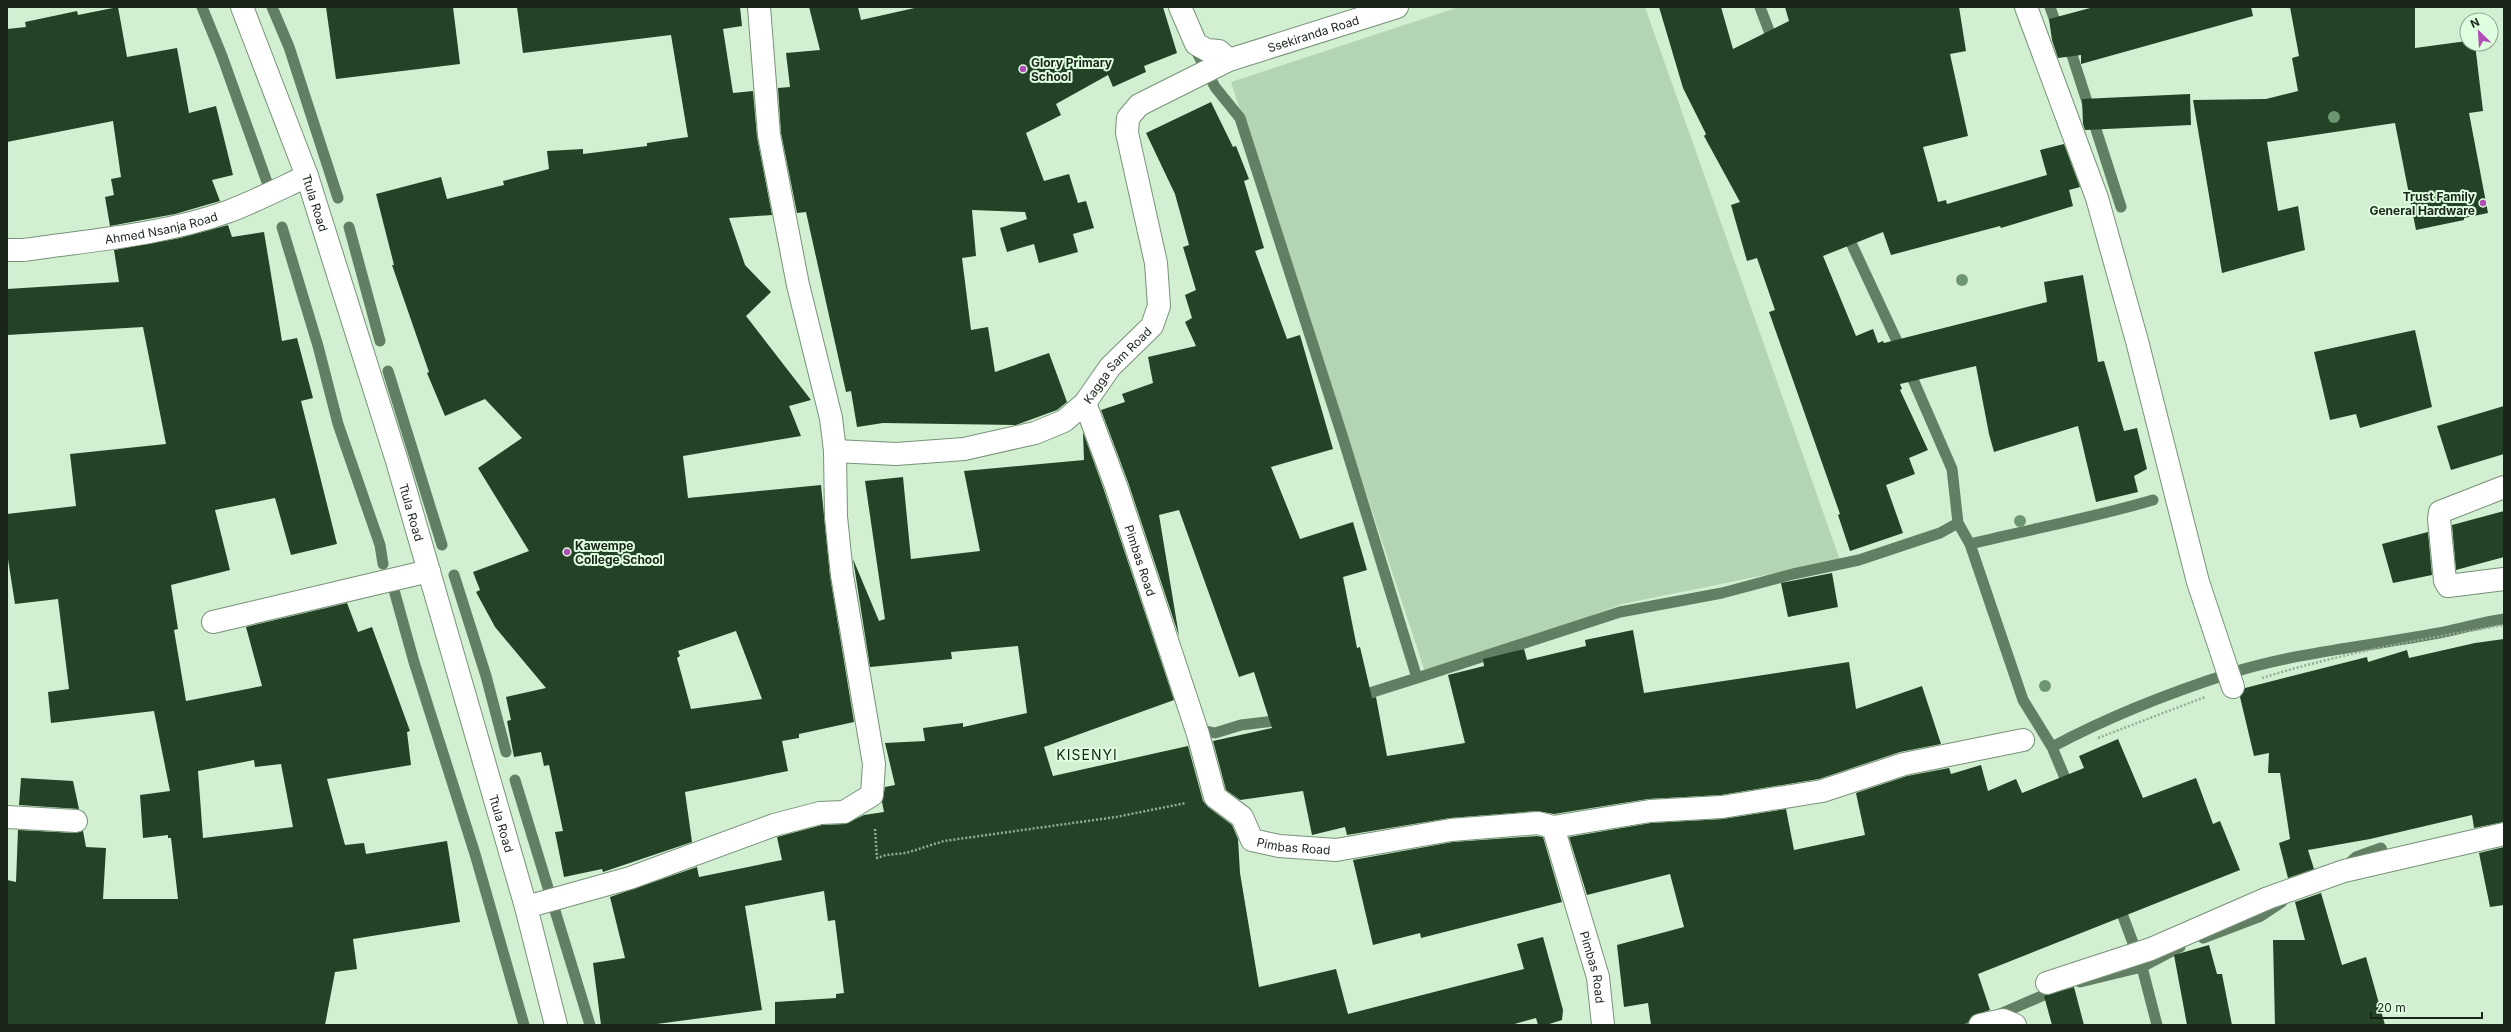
<svg xmlns="http://www.w3.org/2000/svg" width="2511" height="1032" viewBox="0 0 2511 1032" font-family="Inter,sans-serif">
  <style>
    .green { fill: #b4d5b4 }
    .lines { fill: none; stroke-linecap: round; stroke-linejoin: round }
    .stream { stroke: #637f63; stroke-width: 11 }
    .building { fill: #244326; fill-rule: evenodd }
    .minor-casing { stroke: #779278; stroke-width: 24 }
    .path { stroke: #95ac95; stroke-width: 2.5; stroke-dasharray: 2 2; stroke-linecap: butt }
    .minor { stroke: #fff; stroke-width: 22 }
    .tree { fill: #6d9670 }
    .poi-dot { fill: #b14fb7; stroke: #dffddf; stroke-width: 1.5 }
    .labels { text-anchor: middle; dominant-baseline: central; stroke-width: 4; stroke-linejoin: round; paint-order: stroke }
    .street-label { font-size: 12px; fill: #1a251a; stroke: #dffddf }
    .poi-label { font-size: 12px; font-weight: bold; fill: #1a251a; stroke: #dffddf; text-anchor: start }
    .quarter-label { font-size: 14px; letter-spacing: 1px; fill: #1a251a; stroke: #dffddf }
  </style>
  <rect width="100%" height="100%" fill="#d2efd2"/>
  <!-- green -->
  <path class="green" d="M 1459,7 L 1645,7 L 1840,560 L 1622,604 L 1427,678 L 1231,82 Z"/>
  <g class="lines">
    <!-- stream -->
    <path class="stream" d="M 202,7 L 222,56 L 268,185
      M 272,7 L 289,47 L 338,198
      M 1760,7 L 1774,44
      M 2050,7 L 2064,46 L 2072,55 L 2121,207
      M 1194,47 L 1215,87 L 1240,118 L 1343,438 L 1417,678 L 1620,612 L 1722,593 L 1793,574 L 1859,560 L 1940,533 L 1958,523
      M 282,227 L 318,346 L 338,424 L 380,545 L 383,564
      M 349,227 L 380,341
      M 1846,232 L 1902,352
      M 1908,368 L 1952,469 L 1958,523 L 1970,544 L 2023,700 L 2052,747 L 2070,790
      M 388,371 L 442,545
      M 1970,544 C 2031,529 2092,518 2153,500
      M 454,575 L 486,676 L 506,752
      M 394,590 L 414,662 L 475,854 L 524,1025
      M 1357,697 L 1417,678
      M 1196,727 L 1197,729 L 1215,733 L 1241,725 L 1283,720
      M 2052,747 C 2106,718 2172,692 2231,673 C 2298,652 2370,646 2439,633 C 2461,629 2482,622 2504,619
      M 515,780 L 590,1025
      M 2346,866 L 2356,857 L 2381,848 L 2388,864
      M 2118,903 L 2142,967 L 2157,1025
      M 2203,938 L 2261,916 L 2282,902
      M 2080,982 L 2142,967 L 2180,947
      M 1967,1025 L 1977,1024 L 2060,988"/>
  </g>
  <!-- building -->
  <path class="building" d="M 118,7 L 127,57 L 177,48 L 189,113 L 216,106 L 233,175 L 212,180 L 220,201 L 175,214 L 110,226 L 105,197 L 114,195 L 111,179 L 121,177 L 113,121 L 7,142 L 7,29 L 26,27 L 25,22 L 77,11 L 78,15 Z
    M 326,7 L 453,7 L 460,64 L 336,79 Z
    M 517,7 L 740,7 L 742,26 L 723,29 L 733,93 L 753,91 L 757,137 L 772,215 L 729,218 L 745,265 L 771,292 L 746,316 L 811,400 L 789,406 L 801,436 L 683,456 L 688,498 L 821,485 L 830,576 L 854,722 L 799,734 L 799,738 L 782,741 L 788,771 L 685,792 L 692,842 L 603,872 L 602,869 L 564,877 L 555,832 L 563,831 L 549,765 L 544,766 L 541,752 L 514,757 L 507,721 L 511,720 L 506,697 L 546,688 L 495,627 L 476,592 L 480,590 L 473,572 L 529,551 L 478,468 L 522,438 L 485,399 L 445,416 L 427,373 L 429,372 L 392,265 L 394,265 L 376,194 L 441,177 L 447,199 L 504,185 L 503,181 L 549,169 L 547,151 L 583,149 L 583,154 L 647,146 L 647,143 L 688,137 L 671,35 L 523,53 ZM 736,631 L 762,699 L 691,709 L 677,658 L 680,656 L 678,651 Z
    M 809,7 L 858,7 L 861,20 L 919,7 L 1163,7 L 1177,53 L 1144,66 L 1146,72 L 1113,87 L 1108,75 L 1056,104 L 1061,115 L 1026,133 L 1044,181 L 1069,174 L 1078,203 L 1086,201 L 1094,228 L 1073,234 L 1078,252 L 1039,263 L 1034,244 L 1007,252 L 1000,228 L 1027,219 L 1025,212 L 972,210 L 976,256 L 962,258 L 971,330 L 988,327 L 995,372 L 1049,353 L 1067,402 L 1057,410 L 1016,425 L 883,423 L 857,427 L 851,391 L 846,392 L 806,212 L 797,213 L 781,133 L 778,88 L 790,87 L 786,53 L 820,50 Z
    M 1659,7 L 1721,7 L 1733,49 L 1789,21 L 1785,7 L 1959,7 L 1966,51 L 1950,54 L 1968,136 L 1923,147 L 1938,202 L 1946,200 L 1947,204 L 2047,175 L 2040,150 L 2064,144 L 2080,187 L 2069,190 L 2073,206 L 2001,228 L 2000,226 L 1891,255 L 1883,232 L 1823,256 L 1856,336 L 1873,329 L 1878,343 L 1883,341 L 1884,343 L 2047,302 L 2044,282 L 2083,275 L 2098,362 L 2104,361 L 2124,431 L 2137,428 L 2147,469 L 2134,476 L 2138,492 L 2096,502 L 2078,426 L 1994,452 L 1989,434 L 1976,366 L 1900,384 L 1902,389 L 1900,390 L 1928,450 L 1909,458 L 1915,474 L 1886,485 L 1903,533 L 1850,551 L 1838,515 L 1840,514 L 1769,312 L 1775,310 L 1757,258 L 1747,261 L 1731,205 L 1740,202 L 1704,136 L 1706,134 L 1683,88 Z
    M 2094,7 L 2251,7 L 2253,16 L 2081,64 L 2081,55 L 2058,58 L 2052,40 L 2049,19 Z
    M 2290,7 L 2415,7 L 2415,48 L 2467,41 L 2467,44 L 2475,44 L 2483,111 L 2469,113 L 2488,213 L 2464,218 L 2464,220 L 2416,230 L 2395,123 L 2267,142 L 2278,211 L 2298,206 L 2305,250 L 2222,273 L 2193,100 L 2266,99 L 2298,91 L 2292,58 L 2299,56 Z
    M 2190,94 L 2191,125 L 2085,130 L 2083,124 L 2082,99 Z
    M 1211,102 L 1233,147 L 1236,146 L 1249,179 L 1244,181 L 1264,248 L 1255,251 L 1287,339 L 1300,335 L 1333,449 L 1271,467 L 1300,539 L 1353,522 L 1367,570 L 1343,577 L 1357,648 L 1360,647 L 1372,698 L 1376,697 L 1387,756 L 1465,743 L 1448,675 L 1484,666 L 1483,659 L 1524,649 L 1527,660 L 1586,646 L 1585,640 L 1633,630 L 1644,693 L 1849,662 L 1856,709 L 1922,686 L 1941,744 L 1900,752 L 1819,779 L 1721,795 L 1648,799 L 1554,814 L 1537,811 L 1450,818 L 1347,835 L 1345,827 L 1312,835 L 1303,791 L 1240,800 L 1226,790 L 1213,741 L 1272,728 L 1254,672 L 1239,677 L 1179,510 L 1159,515 L 1179,636 L 1128,482 L 1101,410 L 1125,402 L 1122,394 L 1153,383 L 1148,357 L 1196,346 L 1185,322 L 1192,318 L 1185,295 L 1196,290 L 1183,247 L 1189,245 L 1175,194 L 1146,133 Z
    M 228,225 L 232,237 L 264,232 L 282,341 L 297,338 L 313,398 L 301,401 L 337,544 L 291,555 L 275,498 L 215,510 L 230,570 L 171,585 L 178,629 L 174,630 L 186,701 L 262,686 L 246,627 L 347,603 L 358,632 L 372,627 L 410,731 L 407,732 L 411,765 L 327,779 L 345,845 L 364,843 L 366,854 L 447,841 L 460,922 L 353,939 L 357,969 L 335,972 L 325,1025 L 7,1025 L 7,880 L 16,882 L 18,830 L 75,833 L 83,831 L 86,847 L 106,848 L 103,899 L 178,899 L 171,838 L 168,838 L 168,835 L 143,838 L 140,795 L 170,791 L 154,711 L 51,723 L 48,692 L 69,689 L 58,599 L 15,604 L 7,553 L 7,514 L 76,506 L 70,454 L 166,444 L 143,327 L 7,335 L 7,289 L 119,282 L 114,250 L 180,238 ZM 254,760 L 255,767 L 281,764 L 293,827 L 203,838 L 198,771 Z
    M 2415,330 L 2432,407 L 2360,428 L 2356,414 L 2330,420 L 2314,352 Z
    M 2504,406 L 2504,454 L 2451,470 L 2437,426 Z
    M 1083,432 L 1104,490 L 1174,700 L 1044,747 L 1053,776 L 1188,746 L 1203,801 L 1208,807 L 1232,825 L 1238,839 L 1240,873 L 1259,987 L 1336,969 L 1348,1014 L 1524,969 L 1517,944 L 1543,937 L 1563,1010 L 1562,1020 L 1546,1025 L 1538,1025 L 1536,1018 L 1511,1025 L 775,1025 L 775,1002 L 836,998 L 836,994 L 844,993 L 835,920 L 828,921 L 824,891 L 745,906 L 762,1010 L 649,1025 L 601,1025 L 593,963 L 625,958 L 610,897 L 697,867 L 699,877 L 782,860 L 777,837 L 822,825 L 845,824 L 864,815 L 884,812 L 882,802 L 885,787 L 895,785 L 885,743 L 925,741 L 923,728 L 963,723 L 963,727 L 1027,713 L 1018,646 L 951,652 L 952,659 L 870,667 L 853,559 L 879,621 L 885,619 L 865,481 L 903,477 L 911,559 L 980,551 L 964,471 L 1084,460 Z
    M 2504,511 L 2504,557 L 2456,570 L 2452,525 Z
    M 2428,532 L 2432,575 L 2393,583 L 2382,544 Z
    M 1832,573 L 1838,607 L 1788,617 L 1781,583 Z
    M 2504,639 L 2504,822 L 2474,828 L 2472,815 L 2370,839 L 2308,850 L 2314,869 L 2288,878 L 2279,843 L 2290,839 L 2280,773 L 2268,773 L 2269,753 L 2254,756 L 2240,697 L 2245,688 L 2367,657 L 2368,662 L 2407,650 L 2409,658 L 2475,643 Z
    M 2118,739 L 2143,798 L 2196,778 L 2213,824 L 2220,821 L 2240,870 L 1978,974 L 1990,1010 L 1972,1016 L 1968,1022 L 1962,1025 L 1651,1025 L 1648,1003 L 1624,1007 L 1617,945 L 1684,927 L 1670,874 L 1587,895 L 1569,837 L 1651,823 L 1723,819 L 1786,809 L 1794,850 L 1865,835 L 1856,793 L 1907,776 L 1949,768 L 1951,774 L 1981,765 L 1988,791 L 2016,779 L 2022,793 L 2084,768 L 2079,756 Z
    M 21,778 L 73,781 L 79,809 L 19,805 Z
    M 1537,836 L 1543,837 L 1562,902 L 1421,938 L 1420,933 L 1373,945 L 1353,860 L 1453,842 Z
    M 2504,847 L 2504,905 L 2490,907 L 2479,853 Z
    M 2321,893 L 2342,965 L 2366,957 L 2385,1025 L 2275,1025 L 2273,940 L 2305,940 L 2295,902 Z
    M 2209,945 L 2217,974 L 2222,974 L 2232,1025 L 2187,1025 L 2174,955 Z
    M 2074,987 L 2084,1025 L 2052,1025 L 2044,996 Z"/>
  <g class="lines">
    <defs>
      <g id="minor">
        <path id="s1" d="M 242,7 L 307,176 L 397,461 L 526,907 L 556,1025"/>
        <path d="M 1180,7 L 1196,44 L 1207,50 L 1219,51 L 1229,60"/>
        <path d="M 2026,7 L 2097,198 L 2137,341 L 2198,582 L 2233,687"/>
        <path id="s2" d="M 7,250 L 24,250 C 92,240 162,235 227,212 C 254,202 281,188 307,176"/>
        <path id="s3" d="M 1085,403 L 1116,486 L 1198,734 L 1215,797 L 1242,817 L 1252,840 L 1279,846 L 1336,850 L 1451,830 L 1538,823 L 1553,827 L 1598,977 L 1603,1025"/>
        <path id="s4" d="M 835,451 L 896,454 L 964,449 L 1035,433 L 1064,421 L 1085,403 L 1110,367 L 1152,326 L 1159,306 L 1156,263 L 1127,133 L 1128,118 L 1139,105 L 1229,60 L 1397,7"/>
        <path d="M 2504,487 L 2440,512 L 2439,519 L 2445,581 L 2448,586 L 2504,579"/>
        <path d="M 213,622 L 429,571"/>
        <path d="M 7,817 L 76,821"/>
        <path d="M 1553,827 L 1650,811 L 1722,807 L 1822,791 L 1904,764 L 2023,740"/>
        <path d="M 526,907 L 630,878 L 774,825 L 820,813 L 844,812 L 872,795 L 874,764 L 842,575 L 836,517 L 835,451 L 831,418 L 798,285 L 769,135 L 759,7"/>
        <path d="M 2047,983 L 2151,949 L 2268,898 L 2344,871 L 2504,834"/>
        <path d="M 1980,1025 L 2003,1020 L 2015,1025"/>
      </g>
    </defs>
    <!-- minor casing -->
    <use href="#minor" class="minor-casing"/>
    <!-- path -->
    <path class="path" d="M 2262,678 C 2342,653 2422,639 2504,625
      M 2098,738 L 2205,697
      M 875,829 L 877,858 L 886,855 L 906,853 L 944,841 L 1116,817 L 1186,803"/>
    <!-- minor -->
    <use href="#minor" class="minor"/>
  </g>
  <!-- trees -->
  <g class="tree">
    <circle cx="2334" cy="117" r="6"/>
    <circle cx="1962" cy="280" r="6"/>
    <circle cx="2020" cy="521" r="6"/>
    <circle cx="2045" cy="686" r="6"/>
  </g>
  <!-- markers -->
  <g class="poi-dot">
    <circle cx="1023" cy="69" r="4"/>
    <circle cx="2483" cy="203" r="4"/>
    <circle cx="567" cy="552" r="4"/>
  </g>
  <g class="labels">
    <!-- street labels -->
    <g class="street-label">
      <text stroke="none"><textPath href="#s4" startOffset="782">Ssekiranda Road</textPath></text>
      <text stroke="none"><textPath href="#s1" startOffset="209">Ttula Road</textPath></text>
      <text stroke="none"><textPath href="#s2" startOffset="156">Ahmed Nsanja Road</textPath></text>
      <text stroke="none"><textPath href="#s4" startOffset="311">Kagga Sam Road</textPath></text>
      <text stroke="none"><textPath href="#s1" startOffset="533">Ttula Road</textPath></text>
      <text stroke="none"><textPath href="#s3" startOffset="167">Pimbas Road</textPath></text>
      <text stroke="none"><textPath href="#s1" startOffset="857">Ttula Road</textPath></text>
      <text stroke="none"><textPath href="#s3" startOffset="516">Pimbas Road</textPath></text>
      <text stroke="none"><textPath href="#s3" startOffset="924">Pimbas Road</textPath></text>
    </g>
    <!-- poi labels -->
    <g class="poi-label">
      <text x="1031" y="62">Glory Primary<tspan x="1031" dy="14">School</tspan></text>
      <text x="2475" y="196" text-anchor="end">Trust Family<tspan x="2475" dy="14">General Hardware</tspan></text>
      <text x="575" y="545">Kawempe<tspan x="575" dy="14">College School</tspan></text>
    </g>
    <!-- quarter labels -->
    <g class="quarter-label">
      <text x="1087" y="754">KISENYI</text>
    </g>
  </g>
  <!-- border -->
  <rect width="2511" height="1032" fill="none" stroke="#1a251a" stroke-width="16"/>
  <!-- north arrow -->
  <g transform="translate(2479 32) rotate(335)"><circle r="19" fill="#dffddf" stroke="#90a790"/>
  <path d="M0-3L7 15L0 10L-7 15Z" fill="#b14fb7"/>
  <text y="-6" font-size="11" font-weight="bold" text-anchor="middle" fill="#1a251a">N</text>
  </g>
  <!-- scale -->
  <path d="M2371 1012v6h111v-6" fill="none" stroke="#1a251a" stroke-width="2"/>
  <text x="2377" y="1012" font-size="12" fill="#1a251a" stroke="#dffddf" stroke-width="3" paint-order="stroke">20 m</text>
</svg>
